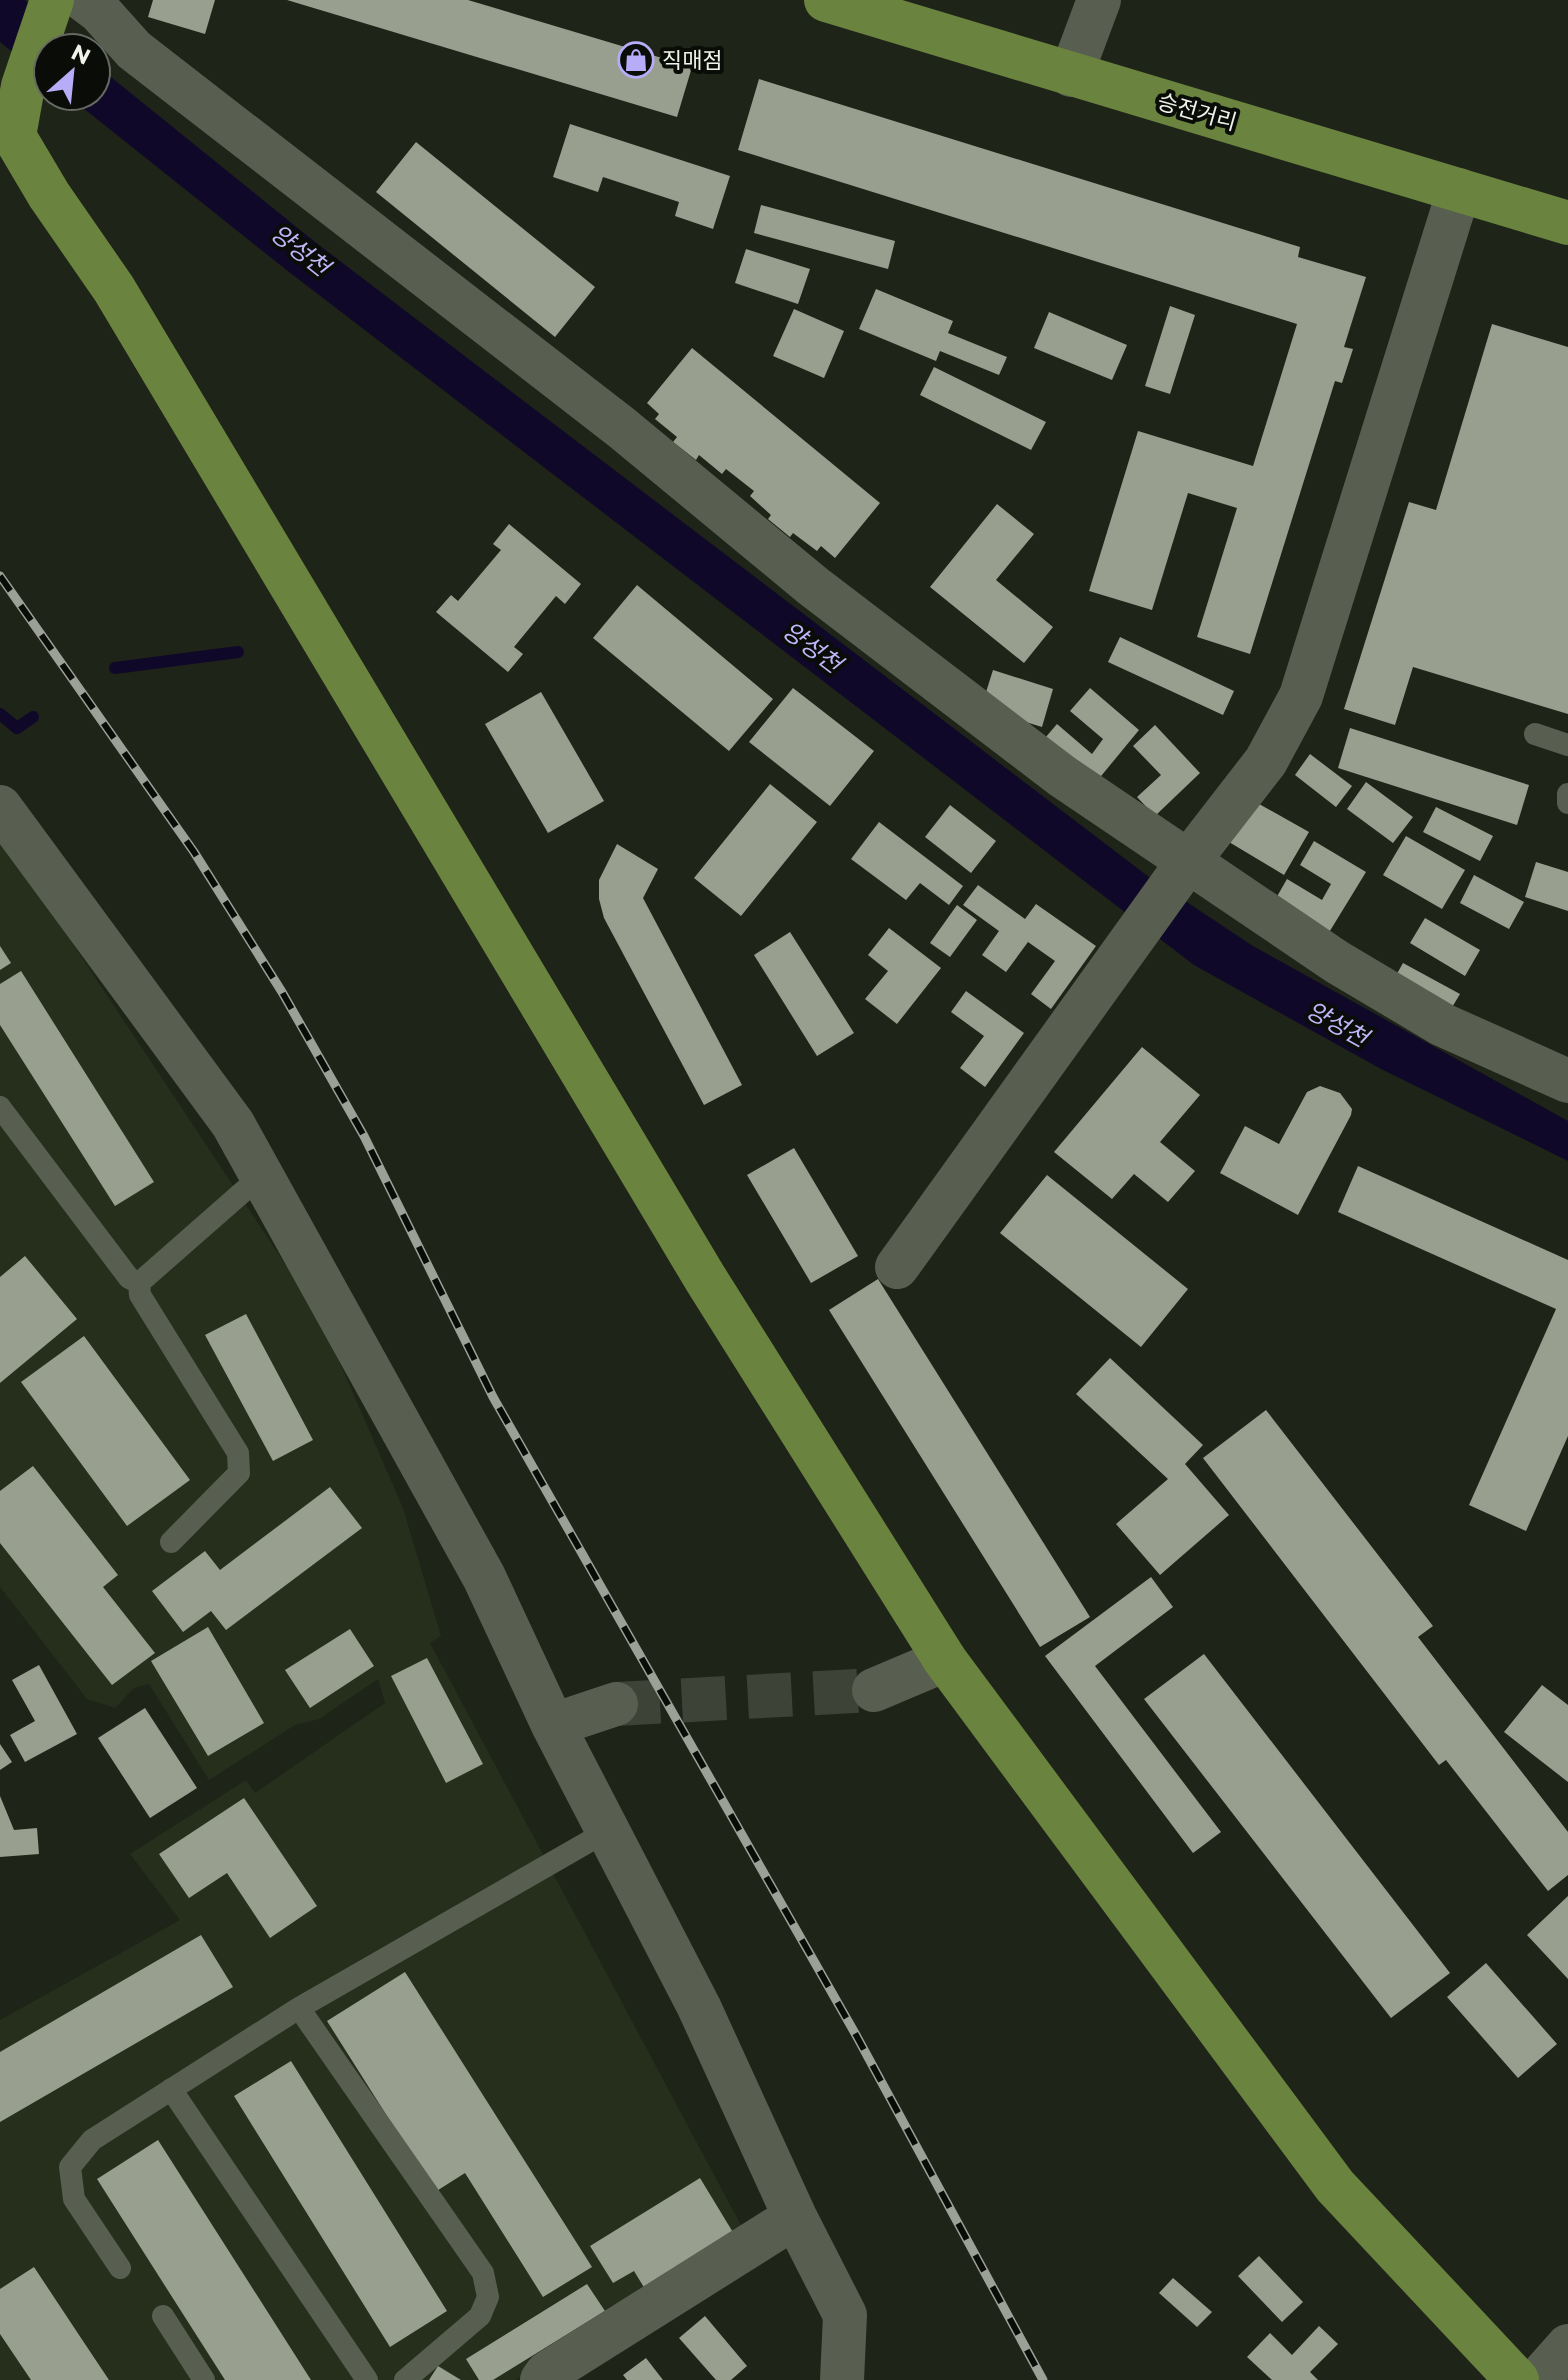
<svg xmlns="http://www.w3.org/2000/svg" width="1568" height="2380" viewBox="0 0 1568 2380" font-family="Montserrat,'Noto Sans KR',sans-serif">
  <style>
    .built { fill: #262e1c }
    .water { fill: #100828 }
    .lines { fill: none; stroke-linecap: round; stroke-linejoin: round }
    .stream { stroke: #100828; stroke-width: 12 }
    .building { fill: #989f8f }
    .street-tunnel { stroke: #3e4338; stroke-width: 44; stroke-dasharray: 44 22; stroke-linecap: butt }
    .lane { stroke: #585e50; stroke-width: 22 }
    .street { stroke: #585e50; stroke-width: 44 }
    .primary { stroke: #6a833e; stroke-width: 44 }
    .rail-casing { stroke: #9ca096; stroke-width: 9 }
    .rail { stroke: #0a0d07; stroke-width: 6; stroke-dasharray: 18; stroke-linecap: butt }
    .labels { text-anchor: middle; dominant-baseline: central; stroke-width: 8; stroke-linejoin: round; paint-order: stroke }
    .poi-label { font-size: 22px; fill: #eff3ea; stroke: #0a0d07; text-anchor: start }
    .street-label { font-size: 22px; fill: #eff3ea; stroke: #0a0d07 }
    .water-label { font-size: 24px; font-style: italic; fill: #beb6f8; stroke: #0a0d07 }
  </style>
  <rect width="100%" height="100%" fill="#1f2418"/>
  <!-- built -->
  <path class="built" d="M 0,834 L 319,1315 L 403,1508 L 441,1636 L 430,1643 L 744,2231 L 516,2380 L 0,2380 L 0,2020 L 180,1920 L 130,1854 L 246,1780 L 255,1793 L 385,1703 L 378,1679 L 319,1719 L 295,1725 L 209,1780 L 149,1684 L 134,1688 L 115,1708 L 87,1699 L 0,1587 Z"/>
  <!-- water -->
  <path class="water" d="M 0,0 L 25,0 L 77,48 L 48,48 L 48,80 L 0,42 Z
    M 96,65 L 315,242 L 1149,877 L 1253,946 L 1568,1121 L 1568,1161 L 1381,1069 L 1194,965 L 289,272 L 68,96 L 96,96 Z"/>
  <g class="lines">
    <!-- stream -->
    <path class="stream" d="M 115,668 L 238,652
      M 0,714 L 17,728 L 33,717"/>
  </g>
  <!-- building -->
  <path class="building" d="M 153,0 L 215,0 L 205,34 L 148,17 Z
    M 287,0 L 468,0 L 692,67 L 677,117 Z
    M 759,79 L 1300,247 L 1298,257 L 1366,277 L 1344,347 L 1353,349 L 1342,383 L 1335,381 L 1250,654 L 1197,637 L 1237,508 L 1188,493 L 1152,610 L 1089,591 L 1138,431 L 1253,466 L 1297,324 L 738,150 Z
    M 570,124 L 730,176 L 713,229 L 675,216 L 679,202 L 603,177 L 598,192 L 553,177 Z
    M 416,142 L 595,287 L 555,337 L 376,192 Z
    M 761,205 L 895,241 L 888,269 L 754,233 Z
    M 746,249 L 810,269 L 798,304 L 735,283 Z
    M 876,289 L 953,321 L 948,333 L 1007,357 L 999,375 L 940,351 L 936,361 L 859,329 Z
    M 1170,306 L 1195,315 L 1170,394 L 1145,386 Z
    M 794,309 L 844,331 L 824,378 L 773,356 Z
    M 1049,312 L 1127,345 L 1112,380 L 1034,348 Z
    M 1492,324 L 1568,347 L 1568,714 L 1413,667 L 1395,725 L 1344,709 L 1409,502 L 1436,510 Z
    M 692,348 L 880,503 L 835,558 L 821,546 L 817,551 L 793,533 L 790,537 L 768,519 L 771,515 L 750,496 L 754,491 L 726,469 L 722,474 L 699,455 L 696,460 L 673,442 L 677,437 L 655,419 L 659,414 L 647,403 Z
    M 934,367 L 1046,422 L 1031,450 L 920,395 Z
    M 997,504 L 1034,534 L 996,580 L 1053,627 L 1024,663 L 930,587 Z
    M 509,524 L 581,584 L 565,604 L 556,596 L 514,647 L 523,654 L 508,672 L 436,612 L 451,595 L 458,601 L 501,550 L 493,544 Z
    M 637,585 L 773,699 L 729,751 L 593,638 Z
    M 1120,637 L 1234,691 L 1223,715 L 1108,662 Z
    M 993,670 L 1053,689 L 1042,727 L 981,708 Z
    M 793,688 L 874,751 L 830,806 L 749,742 Z
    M 1090,688 L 1139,730 L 1097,781 L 1045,738 L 1057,724 L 1092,754 L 1103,739 L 1070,711 Z
    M 541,692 L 604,801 L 548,833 L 485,724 Z
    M 1155,725 L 1200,773 L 1155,816 L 1137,797 L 1161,775 L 1133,746 Z
    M 1350,728 L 1529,785 L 1517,825 L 1338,768 Z
    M 1310,754 L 1352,786 L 1336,807 L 1295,775 Z
    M 1366,782 L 1413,817 L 1393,843 L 1347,809 Z
    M 770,784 L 817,822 L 741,916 L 694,878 Z
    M 1252,800 L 1309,832 L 1284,875 L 1229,842 Z
    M 950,805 L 996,841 L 971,873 L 925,837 Z
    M 1436,807 L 1493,836 L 1480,861 L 1423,832 Z
    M 879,822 L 963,886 L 949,905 L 920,883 L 906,900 L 851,859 Z
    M 1406,836 L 1465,870 L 1442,909 L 1383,875 Z
    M 1314,841 L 1366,872 L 1325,939 L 1271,907 L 1287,879 L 1322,900 L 1331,884 L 1300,865 Z
    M 617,844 L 658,869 L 643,898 L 742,1085 L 704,1105 L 604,918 L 599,899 L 599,880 Z
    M 1536,862 L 1568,872 L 1568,911 L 1525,897 Z
    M 1474,875 L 1524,902 L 1509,929 L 1460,903 Z
    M 978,885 L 1025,919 L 1036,904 L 1096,946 L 1051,1009 L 1031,994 L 1055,961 L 1028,942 L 1006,972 L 982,955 L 999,931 L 963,905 Z
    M 957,905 L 977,920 L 950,957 L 930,943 Z
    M 1425,918 L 1480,950 L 1465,976 L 1410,943 Z
    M 889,928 L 941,968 L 897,1024 L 865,999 L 888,971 L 868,955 Z
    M 790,932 L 854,1033 L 817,1056 L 754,955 Z
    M 0,946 L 11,963 L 0,970 Z
    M 1403,963 L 1460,994 L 1445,1019 L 1389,988 Z
    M 21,971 L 154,1182 L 115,1206 L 0,1025 L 0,984 Z
    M 966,991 L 1024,1033 L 985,1087 L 960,1068 L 984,1036 L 951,1012 Z
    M 1142,1047 L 1200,1095 L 1160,1142 L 1195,1171 L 1168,1202 L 1134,1174 L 1112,1199 L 1054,1152 Z
    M 1320,1086 L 1340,1093 L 1352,1109 L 1351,1115 L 1298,1215 L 1220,1173 L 1245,1126 L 1279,1144 L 1307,1092 Z
    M 794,1148 L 858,1256 L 811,1283 L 747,1175 Z
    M 1358,1166 L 1568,1260 L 1568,1436 L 1526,1531 L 1469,1505 L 1556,1309 L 1338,1212 Z
    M 1047,1175 L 1188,1289 L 1141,1347 L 1000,1233 Z
    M 25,1256 L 77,1319 L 0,1383 L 0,1277 Z
    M 878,1279 L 1090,1617 L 1040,1647 L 829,1310 Z
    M 246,1314 L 313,1440 L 273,1461 L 205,1335 Z
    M 84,1336 L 190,1480 L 127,1526 L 21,1382 Z
    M 1110,1358 L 1203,1445 L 1185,1464 L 1229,1515 L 1160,1575 L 1116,1524 L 1168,1479 L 1076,1394 Z
    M 1266,1410 L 1433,1626 L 1418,1637 L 1568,1832 L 1568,1875 L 1548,1891 L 1446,1760 L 1439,1765 L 1203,1458 Z
    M 33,1466 L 118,1575 L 103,1587 L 155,1653 L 112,1685 L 0,1543 L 0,1491 Z
    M 330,1487 L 362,1528 L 226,1630 L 211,1611 L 183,1632 L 152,1591 L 205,1551 L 220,1570 Z
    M 1151,1577 L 1173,1607 L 1095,1666 L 1221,1832 L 1193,1853 L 1045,1656 Z
    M 208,1627 L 264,1723 L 208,1756 L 151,1661 Z
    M 350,1629 L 374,1666 L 310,1708 L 285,1670 Z
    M 1204,1654 L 1450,1973 L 1391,2018 L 1144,1699 Z
    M 427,1658 L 483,1764 L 446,1783 L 391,1676 Z
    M 39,1665 L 77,1734 L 25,1762 L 10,1735 L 35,1721 L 12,1680 Z
    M 1542,1685 L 1568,1705 L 1568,1782 L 1504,1732 Z
    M 145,1708 L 197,1788 L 150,1818 L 98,1738 Z
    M 0,1744 L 12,1762 L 0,1770 Z
    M 0,1796 L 14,1830 L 37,1828 L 39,1854 L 0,1857 Z
    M 244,1798 L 317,1906 L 270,1938 L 227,1873 L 189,1898 L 159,1854 Z
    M 1568,1896 L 1568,1979 L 1527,1935 Z
    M 201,1935 L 233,1987 L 0,2122 L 0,2052 Z
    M 1486,1963 L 1557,2044 L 1518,2078 L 1447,1997 Z
    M 405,1972 L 592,2267 L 543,2297 L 465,2173 L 435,2192 L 327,2021 Z
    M 291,2061 L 447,2311 L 390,2347 L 234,2096 Z
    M 158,2140 L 311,2380 L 225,2380 L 167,2289 L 97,2179 Z
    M 700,2178 L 734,2234 L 645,2289 L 634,2271 L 613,2283 L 590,2246 Z
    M 1259,2256 L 1303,2302 L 1282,2322 L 1238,2276 Z
    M 34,2267 L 81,2338 L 109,2380 L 31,2380 L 0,2334 L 0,2289 Z
    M 1173,2278 L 1212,2312 L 1197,2327 L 1159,2293 Z
    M 587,2284 L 605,2311 L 493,2380 L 479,2380 L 466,2359 Z
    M 705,2316 L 747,2366 L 731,2380 L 716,2380 L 679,2338 Z
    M 1319,2326 L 1338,2344 L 1310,2372 L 1318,2380 L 1272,2380 L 1247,2357 L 1270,2333 L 1292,2355 Z
    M 646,2358 L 663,2380 L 627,2380 L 623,2375 Z
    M 438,2366 L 461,2380 L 429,2380 Z"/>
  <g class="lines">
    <!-- street-tunnel -->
    <path class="street-tunnel" d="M 616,1704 L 874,1690"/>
    <!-- lane -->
    <path class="lane" d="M 1535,734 L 1568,745
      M 1568,794 L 1568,803
      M 0,1107 L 129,1278 L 139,1283 L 262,1175
      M 139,1283 L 140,1295 L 238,1453 L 239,1473 L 171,1542
      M 299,2008 L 483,2273 L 488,2297 L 480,2316 L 405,2380
      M 171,2089 L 367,2380
      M 120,2268 L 74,2199 L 70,2167 L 92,2140 L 299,2008 L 609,1830
      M 163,2316 L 204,2380"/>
    <!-- street -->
    <path class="street" d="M 84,0 L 100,12 L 134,50 L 622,428 L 813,586 L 1062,776 L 1337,962 L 1443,1025 L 1568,1081
      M 1071,75 L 1099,0
      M 0,807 L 233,1124 L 484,1577 L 553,1725 L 699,2007 L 795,2217 L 845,2315 L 842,2380
      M 897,1267 L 1187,863 L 1266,761 L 1301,696 L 1459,190
      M 874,1690 L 945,1660
      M 553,1725 L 616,1704
      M 542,2380 L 547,2373 L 795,2217
      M 1538,2380 L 1568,2346"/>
    <!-- primary -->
    <path class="primary" d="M 52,0 L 23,86 L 14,136 L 49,195 L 114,289 L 705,1278 L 945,1660 L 1335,2186 L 1517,2380
      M 826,0 L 1568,223"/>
    <defs>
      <path id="rail" d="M 0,576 L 194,852 L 282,992 L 364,1136 L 493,1397 L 856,2035 L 1043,2380"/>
    </defs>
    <!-- rail casing -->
    <use href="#rail" class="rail-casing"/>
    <!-- rail -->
    <use href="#rail" class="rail"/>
  </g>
  <!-- icons -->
  <defs>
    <symbol id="shop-ring" viewBox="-11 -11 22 22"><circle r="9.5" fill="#0a0d07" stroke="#b6acf8" stroke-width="1.5"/><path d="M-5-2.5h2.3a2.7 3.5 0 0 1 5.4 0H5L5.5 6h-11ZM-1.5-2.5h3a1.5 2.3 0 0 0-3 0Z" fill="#b6acf8"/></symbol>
  </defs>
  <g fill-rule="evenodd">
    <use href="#shop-ring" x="616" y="40" width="40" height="40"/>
  </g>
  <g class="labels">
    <!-- poi labels -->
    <g class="poi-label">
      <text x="662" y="60">직매점</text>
    </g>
    <!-- street labels -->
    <g class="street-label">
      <text transform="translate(1197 112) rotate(16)">승전거리</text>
    </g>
    <!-- water labels -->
    <g class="water-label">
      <text transform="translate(300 250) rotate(38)">양성천</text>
      <text transform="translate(812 647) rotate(37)">양성천</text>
      <text transform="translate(1337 1024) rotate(29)">양성천</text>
    </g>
  </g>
  <!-- north arrow -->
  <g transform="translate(72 72) rotate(27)"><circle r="38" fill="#0a0d07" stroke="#666962" stroke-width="2"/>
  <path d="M0-6L14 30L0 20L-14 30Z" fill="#b6acf8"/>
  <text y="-12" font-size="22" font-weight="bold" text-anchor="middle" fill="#eff3ea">N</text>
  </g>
</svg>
